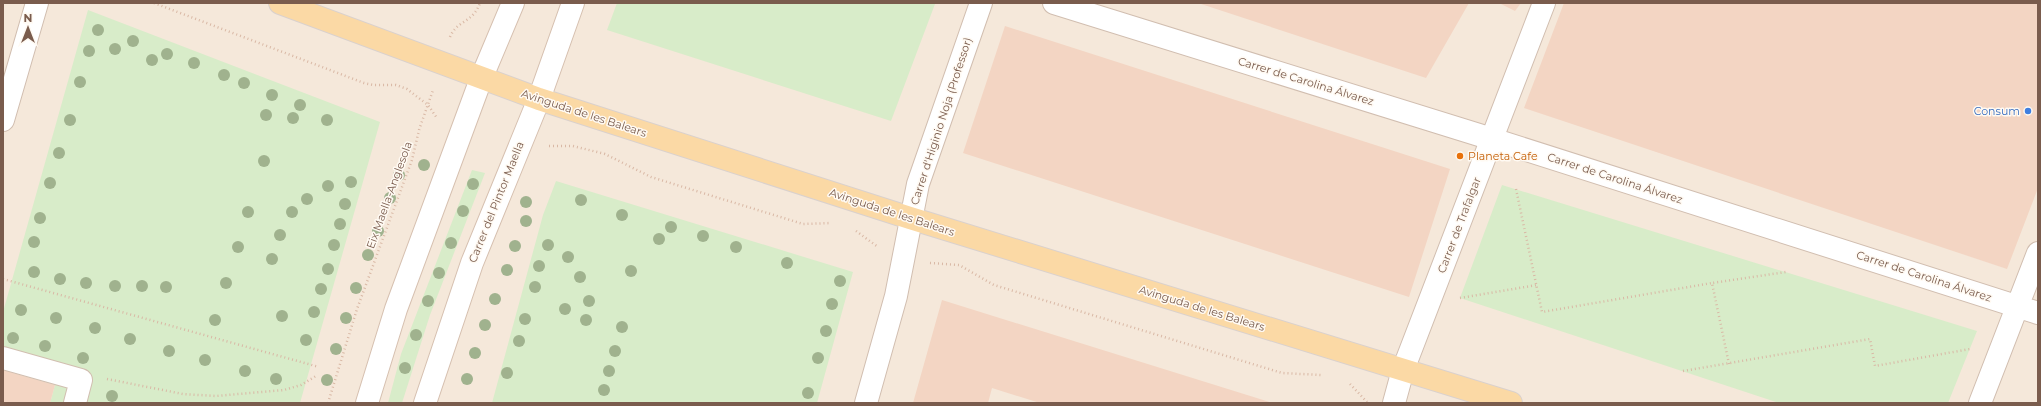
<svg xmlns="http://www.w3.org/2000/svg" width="2041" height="406" viewBox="0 0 2041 406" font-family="Montserrat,sans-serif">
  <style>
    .residential { fill: #f5e8da }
    .green { fill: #d8ecc9 }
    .building { fill: #f3d5c3 }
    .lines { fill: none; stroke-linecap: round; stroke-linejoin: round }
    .street-casing { stroke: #d1beb0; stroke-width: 24 }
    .secondary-casing { stroke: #d6c0b0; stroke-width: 24 }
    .primary-casing { stroke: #dad1cd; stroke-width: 24 }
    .path { stroke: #d9b8a5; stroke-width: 2.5; stroke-dasharray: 1 3; stroke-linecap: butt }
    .street { stroke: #fff; stroke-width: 22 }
    .secondary { stroke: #fff; stroke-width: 22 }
    .primary { stroke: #fbd9a5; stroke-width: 22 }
    .tree { fill: #a0b28e }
    .shop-dot { fill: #3f7fe0; stroke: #fffaf3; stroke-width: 1.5 }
    .food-dot { fill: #e8710a; stroke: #fffaf3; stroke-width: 1.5 }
    .labels { text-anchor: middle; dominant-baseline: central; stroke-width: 3; stroke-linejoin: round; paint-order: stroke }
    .street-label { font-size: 11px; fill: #7a5c4d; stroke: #fffaf3 }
    .shop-label { font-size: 11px; fill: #366cbe; stroke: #fffaf3; text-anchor: end }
    .food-label { font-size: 11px; fill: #c56008; stroke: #fffaf3; text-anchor: start }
  </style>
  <rect width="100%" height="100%" fill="#fdf6ec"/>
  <!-- residential -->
  <path class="residential" d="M 3,3 L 2038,3 L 2038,403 L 3,403 Z"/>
  <!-- green -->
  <path class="green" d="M 617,3 L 933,3 L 935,4 L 891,121 L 607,30 Z
    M 88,10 L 380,122 L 300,403 L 50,403 L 55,385 L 3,370 L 3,312 Z
    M 472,170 L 485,173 L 430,315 L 402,403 L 388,403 L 401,354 Z
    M 556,181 L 853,272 L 817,403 L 492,403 L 543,215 Z
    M 1502,185 L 1977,331 L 1948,403 L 1779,403 L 1460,298 Z"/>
  <!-- building -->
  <path class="building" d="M 1198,3 L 1469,3 L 1426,78 Z
    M 1499,3 L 1521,3 L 1515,11 Z
    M 1564,3 L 2038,3 L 2038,188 L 2007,269 L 1524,108 Z
    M 1005,26 L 1450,169 L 1409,297 L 963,153 Z
    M 942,300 L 1273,403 L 1040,403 L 992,388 L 988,403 L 913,403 Z
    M 3,370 L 55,385 L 50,403 L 3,403 Z"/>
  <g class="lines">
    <defs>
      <path id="street" d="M 1054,3 L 1492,139 L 2038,313
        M 3,120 L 37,3
        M 3,358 L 81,380 L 75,403
        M 866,403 L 896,296 L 918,184 L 981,3
        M 1394,403 L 1403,370 L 1544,3
        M 1980,403 L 2038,253"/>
      <path id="secondary" d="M 367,403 L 396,309 L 481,79 L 513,3
        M 425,403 L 472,263 L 539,99 L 573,3"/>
      <path id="primary" d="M 280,3 L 539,99 L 910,218 L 1511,403"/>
    </defs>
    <!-- street casing -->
    <use href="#street" class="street-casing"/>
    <!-- secondary casing -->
    <use href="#secondary" class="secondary-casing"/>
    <!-- primary casing -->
    <use href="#primary" class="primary-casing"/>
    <!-- path -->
    <path class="path" d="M 154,3 L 364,83 L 373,85 L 396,85 L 407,89 L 428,105 L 437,118
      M 450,37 C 457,20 473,23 480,3
      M 549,146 L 573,146 L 605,154 L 651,177 L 803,224 L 831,223
      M 1516,189 L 1542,312 L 1712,283
      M 856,231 L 878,247
      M 930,263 L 959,265 L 994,285 L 1282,373 L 1321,375
      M 3,279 L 319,367
      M 1460,298 L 1537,285
      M 1729,364 L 1712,283 L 1786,272
      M 1683,371 L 1870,339 L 1875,366 L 1970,349
      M 107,379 L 183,394 L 216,396 L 284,390 L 301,385 L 316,376
      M 1350,384 L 1367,402
      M 328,403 L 357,309 L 412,160 L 419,130 L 433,90"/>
    <!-- street -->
    <use href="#street" class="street"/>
    <!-- secondary -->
    <use href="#secondary" class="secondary"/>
    <!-- primary -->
    <use href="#primary" class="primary"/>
  </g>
  <!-- trees -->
  <g class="tree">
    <circle cx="98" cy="30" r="6"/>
    <circle cx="133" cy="41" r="6"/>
    <circle cx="115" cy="49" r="6"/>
    <circle cx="89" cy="51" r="6"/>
    <circle cx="167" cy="54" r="6"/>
    <circle cx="152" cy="60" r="6"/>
    <circle cx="194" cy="63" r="6"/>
    <circle cx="224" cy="75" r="6"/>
    <circle cx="80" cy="82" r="6"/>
    <circle cx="244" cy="83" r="6"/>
    <circle cx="272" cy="95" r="6"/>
    <circle cx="300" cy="105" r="6"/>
    <circle cx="266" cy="115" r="6"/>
    <circle cx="293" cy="118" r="6"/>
    <circle cx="70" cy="120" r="6"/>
    <circle cx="327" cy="120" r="6"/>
    <circle cx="59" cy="153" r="6"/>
    <circle cx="264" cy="161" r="6"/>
    <circle cx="424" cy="165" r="6"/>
    <circle cx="399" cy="175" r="6"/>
    <circle cx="351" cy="182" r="6"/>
    <circle cx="50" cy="183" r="6"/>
    <circle cx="473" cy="184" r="6"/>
    <circle cx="328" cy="186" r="6"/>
    <circle cx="390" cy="198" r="6"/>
    <circle cx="307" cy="199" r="6"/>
    <circle cx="581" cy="200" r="6"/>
    <circle cx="526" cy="202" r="6"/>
    <circle cx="345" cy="204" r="6"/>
    <circle cx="463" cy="211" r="6"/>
    <circle cx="248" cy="212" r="6"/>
    <circle cx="292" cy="212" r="6"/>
    <circle cx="622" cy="215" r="6"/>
    <circle cx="40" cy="218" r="6"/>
    <circle cx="526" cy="221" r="6"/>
    <circle cx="340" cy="224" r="6"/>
    <circle cx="671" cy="227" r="6"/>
    <circle cx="378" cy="231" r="6"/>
    <circle cx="280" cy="235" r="6"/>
    <circle cx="703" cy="236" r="6"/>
    <circle cx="659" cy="239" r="6"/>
    <circle cx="34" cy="242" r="6"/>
    <circle cx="451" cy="243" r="6"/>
    <circle cx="334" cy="245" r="6"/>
    <circle cx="548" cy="245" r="6"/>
    <circle cx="515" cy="246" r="6"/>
    <circle cx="238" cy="247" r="6"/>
    <circle cx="736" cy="247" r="6"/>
    <circle cx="368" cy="255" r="6"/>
    <circle cx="568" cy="257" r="6"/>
    <circle cx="272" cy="259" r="6"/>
    <circle cx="787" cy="263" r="6"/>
    <circle cx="539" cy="266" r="6"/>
    <circle cx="328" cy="269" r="6"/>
    <circle cx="507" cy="270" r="6"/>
    <circle cx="631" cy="271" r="6"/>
    <circle cx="34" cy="272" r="6"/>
    <circle cx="439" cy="273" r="6"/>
    <circle cx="580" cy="277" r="6"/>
    <circle cx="60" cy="279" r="6"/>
    <circle cx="840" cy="281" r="6"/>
    <circle cx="86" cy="283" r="6"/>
    <circle cx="226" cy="283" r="6"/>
    <circle cx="115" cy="286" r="6"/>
    <circle cx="142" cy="286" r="6"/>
    <circle cx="166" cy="287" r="6"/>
    <circle cx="535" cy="287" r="6"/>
    <circle cx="356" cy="288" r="6"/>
    <circle cx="321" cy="289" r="6"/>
    <circle cx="495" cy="299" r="6"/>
    <circle cx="428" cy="301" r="6"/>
    <circle cx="589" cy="301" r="6"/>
    <circle cx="832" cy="304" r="6"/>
    <circle cx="565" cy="309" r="6"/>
    <circle cx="21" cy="310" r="6"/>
    <circle cx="314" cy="312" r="6"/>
    <circle cx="282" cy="316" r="6"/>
    <circle cx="56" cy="318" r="6"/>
    <circle cx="346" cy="318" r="6"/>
    <circle cx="525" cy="319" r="6"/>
    <circle cx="215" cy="320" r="6"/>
    <circle cx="586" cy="320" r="6"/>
    <circle cx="485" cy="325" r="6"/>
    <circle cx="622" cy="327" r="6"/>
    <circle cx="95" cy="328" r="6"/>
    <circle cx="826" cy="331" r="6"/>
    <circle cx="416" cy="335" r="6"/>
    <circle cx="13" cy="338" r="6"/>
    <circle cx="130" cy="339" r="6"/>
    <circle cx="306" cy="340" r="6"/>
    <circle cx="519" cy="341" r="6"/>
    <circle cx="45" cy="346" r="6"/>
    <circle cx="336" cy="349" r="6"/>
    <circle cx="169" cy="351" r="6"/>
    <circle cx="615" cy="351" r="6"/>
    <circle cx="475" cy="353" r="6"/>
    <circle cx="83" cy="358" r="6"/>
    <circle cx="818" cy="358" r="6"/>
    <circle cx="205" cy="360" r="6"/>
    <circle cx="405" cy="368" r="6"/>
    <circle cx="245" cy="371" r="6"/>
    <circle cx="609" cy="371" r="6"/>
    <circle cx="507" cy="373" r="6"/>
    <circle cx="276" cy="379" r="6"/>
    <circle cx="467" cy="379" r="6"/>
    <circle cx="327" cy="380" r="6"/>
    <circle cx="604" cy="390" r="6"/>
    <circle cx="808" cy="393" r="6"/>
    <circle cx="112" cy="396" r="6"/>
  </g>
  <!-- markers -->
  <circle class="shop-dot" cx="2028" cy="111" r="4"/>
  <circle class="food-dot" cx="1460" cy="156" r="4"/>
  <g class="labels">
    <!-- street labels -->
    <g class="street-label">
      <text transform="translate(1306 81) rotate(17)">Carrer de Carolina Álvarez</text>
      <text transform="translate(584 113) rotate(18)">Avinguda de les Balears</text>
      <text transform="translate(941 121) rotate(-72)">Carrer d'Higinio Noja (Professor)</text>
      <text transform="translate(1615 178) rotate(18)">Carrer de Carolina Álvarez</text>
      <text transform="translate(389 195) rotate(-70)">Eix Maella-Anglesola</text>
      <text transform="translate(496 202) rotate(-68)">Carrer del Pintor Maella</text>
      <text transform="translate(892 212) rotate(18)">Avinguda de les Balears</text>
      <text transform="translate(1459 225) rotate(-69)">Carrer de Trafalgar</text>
      <text transform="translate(1924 276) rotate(18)">Carrer de Carolina Álvarez</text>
      <text transform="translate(1202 308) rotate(17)">Avinguda de les Balears</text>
    </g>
    <!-- shop labels -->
    <g class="shop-label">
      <text x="2020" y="111">Consum</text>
    </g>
    <!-- food labels -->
    <g class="food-label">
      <text x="1468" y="156">Planeta Cafe</text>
    </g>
  </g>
  <!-- border -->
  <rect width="2041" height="406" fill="none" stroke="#7a5c4d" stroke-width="8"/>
  <!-- north arrow -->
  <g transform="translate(28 28)" stroke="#fffaf3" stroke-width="3" paint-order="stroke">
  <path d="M0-3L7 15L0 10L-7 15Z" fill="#7a5c4d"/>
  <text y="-6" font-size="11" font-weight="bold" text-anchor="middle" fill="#7a5c4d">N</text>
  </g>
</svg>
